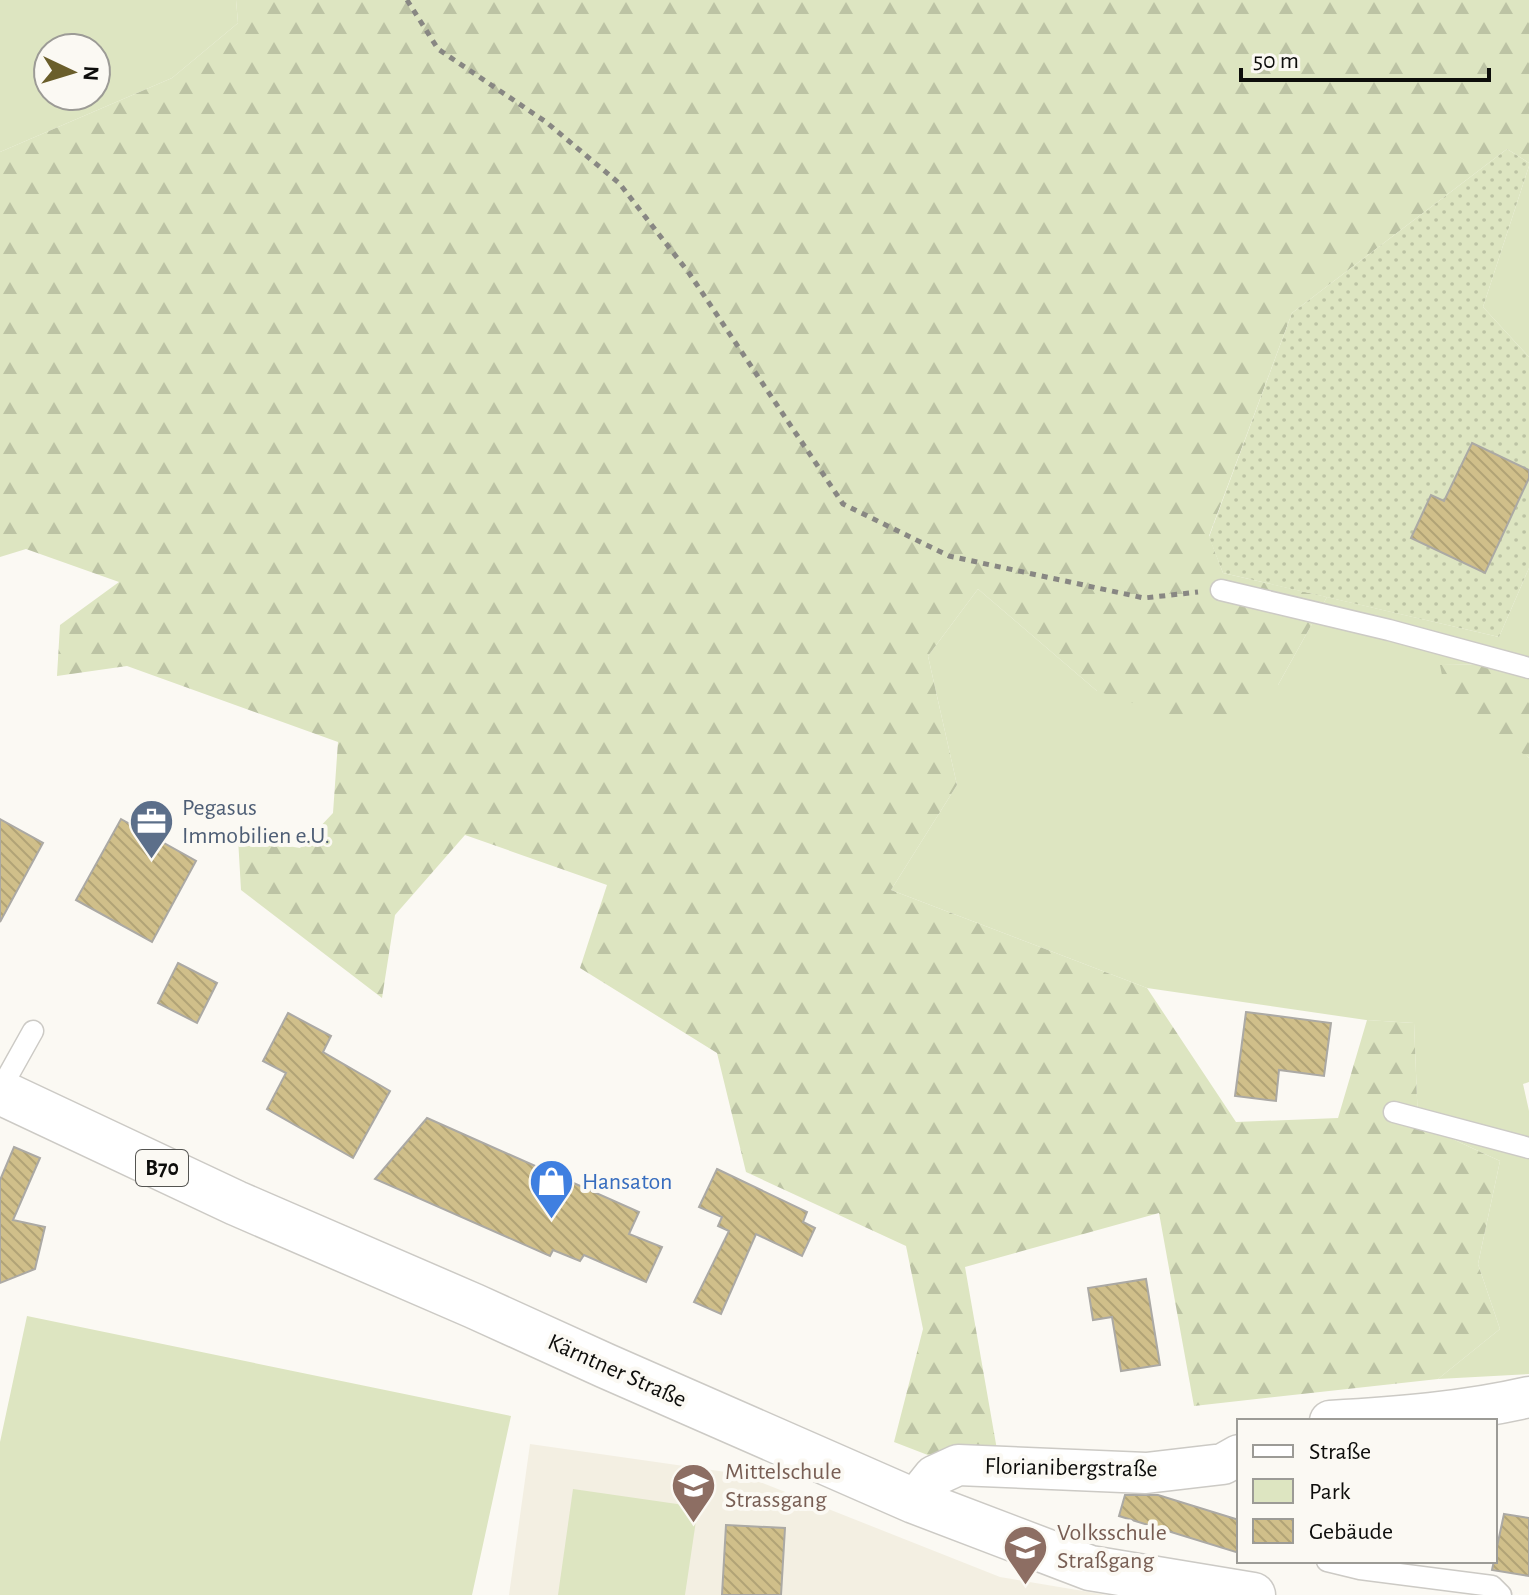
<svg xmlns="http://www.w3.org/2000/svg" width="1529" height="1595" viewBox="0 0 1529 1595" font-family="'Alegreya Sans',sans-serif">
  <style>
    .built { fill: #f3efe2 }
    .green { fill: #dde5c1; fill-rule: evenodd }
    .forest { fill: url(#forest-firs) }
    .garden { fill: url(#garden-dots) }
    .building { fill: url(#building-back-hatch); stroke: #aba9a4; stroke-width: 2 }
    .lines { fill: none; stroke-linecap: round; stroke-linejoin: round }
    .lane-casing { stroke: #cccac5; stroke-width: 23 }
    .street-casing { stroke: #cccac5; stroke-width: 43 }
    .primary-casing { stroke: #cccac5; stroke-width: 47 }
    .path { stroke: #888783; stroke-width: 5; stroke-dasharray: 6 6; stroke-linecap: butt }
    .lane { stroke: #fff; stroke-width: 20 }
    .street { stroke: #fff; stroke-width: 40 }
    .primary { stroke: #fff; stroke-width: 44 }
    .labels { text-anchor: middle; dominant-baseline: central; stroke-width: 8; stroke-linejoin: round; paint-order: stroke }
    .shield { fill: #fbf9f3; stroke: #545451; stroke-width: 2 }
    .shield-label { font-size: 22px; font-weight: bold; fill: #0d0d0b }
    .service-label { font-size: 24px; fill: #4e5e75; stroke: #fbf9f3; text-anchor: start }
    .shop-label { font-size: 24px; fill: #366cbe; stroke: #fbf9f3; text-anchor: start }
    .street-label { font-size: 24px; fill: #0d0d0b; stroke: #fbf9f3 }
    .education-label { font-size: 24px; fill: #785e54; stroke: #fbf9f3; text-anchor: start }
  </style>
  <defs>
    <pattern id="forest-firs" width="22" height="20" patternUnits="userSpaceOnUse" patternTransform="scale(2)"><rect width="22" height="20" fill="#dde5c1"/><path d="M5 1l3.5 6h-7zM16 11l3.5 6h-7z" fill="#bcc3a4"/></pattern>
    <pattern id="garden-dots" width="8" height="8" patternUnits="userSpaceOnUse" patternTransform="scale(2)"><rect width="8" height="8" fill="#dde5c1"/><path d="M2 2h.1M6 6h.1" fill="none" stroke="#bcc3a4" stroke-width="1.8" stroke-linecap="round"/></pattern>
    <pattern id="building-back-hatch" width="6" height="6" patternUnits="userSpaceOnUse" patternTransform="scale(2)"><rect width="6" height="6" fill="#d0bf8a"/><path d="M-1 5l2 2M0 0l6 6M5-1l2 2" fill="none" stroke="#b1a376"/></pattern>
  </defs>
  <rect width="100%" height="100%" fill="#fbf9f3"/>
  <!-- built -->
  <path class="built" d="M 530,1444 L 740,1474 L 1000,1577 L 1107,1595 L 509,1595 Z"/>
  <!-- green -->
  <path class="green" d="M 0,0 L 236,0 L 238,23 L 172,78 L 0,152 ZM 48,48 L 96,48 L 96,96 L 48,96 Z
    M 1529,166 L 1529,357 L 1483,307 Z
    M 1529,568 L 1529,668 L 1514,664 L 1441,665 L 1529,758 L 1529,1082 L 1523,1084 L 1529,1111 L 1529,1374 L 1438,1379 L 1500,1329 L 1478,1264 L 1500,1161 L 1418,1123 L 1414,1023 L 1366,1020 L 1147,988 L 891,890 L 957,785 L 928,656 L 978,589 L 1097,691 L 1278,685 L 1327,597 L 1499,637 Z
    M 27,1316 L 511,1416 L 472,1595 L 0,1595 L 0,1442 Z
    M 573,1489 L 698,1507 L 685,1595 L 558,1595 Z"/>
  <!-- forest -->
  <path class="forest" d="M 236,0 L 1529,0 L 1529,163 L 1507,149 L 1292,313 L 1209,536 L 1223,573 L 1327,597 L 1278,685 L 1223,723 L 1168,715 L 1097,691 L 978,589 L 928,656 L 957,785 L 891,890 L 1147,988 L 1236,1122 L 1338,1118 L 1367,1020 L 1414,1023 L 1418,1123 L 1500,1161 L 1478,1264 L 1500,1329 L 1438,1379 L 1194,1406 L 1159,1213 L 965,1267 L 1003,1484 L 894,1442 L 923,1329 L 906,1246 L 746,1172 L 717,1053 L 580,968 L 607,885 L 465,835 L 395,915 L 382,998 L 241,890 L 238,838 L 300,848 L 333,813 L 338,742 L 127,666 L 57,676 L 60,625 L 119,582 L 26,549 L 0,557 L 0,152 L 172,78 L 238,23 Z
    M 1514,664 L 1529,668 L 1529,758 L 1527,756 L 1449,711 L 1440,665 Z"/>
  <!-- garden -->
  <path class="garden" d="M 1507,149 L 1529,163 L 1529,166 L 1483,307 L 1529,357 L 1529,568 L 1499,637 L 1223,573 L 1209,537 L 1292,313 Z"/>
  <!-- building -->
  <path class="building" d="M 1472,443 L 1529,470 L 1529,478 L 1485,573 L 1411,538 L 1431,495 L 1444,501 Z
    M 0,819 L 43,843 L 0,922 Z
    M 121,819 L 196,861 L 152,942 L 76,900 Z
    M 178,963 L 217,983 L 197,1023 L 158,1003 Z
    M 1246,1012 L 1331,1023 L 1324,1076 L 1279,1070 L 1276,1101 L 1235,1096 Z
    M 288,1013 L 331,1036 L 323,1052 L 390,1091 L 353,1158 L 267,1109 L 286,1073 L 263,1061 Z
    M 427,1118 L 639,1212 L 629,1234 L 662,1247 L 646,1282 L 584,1255 L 580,1261 L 553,1250 L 550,1256 L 375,1179 Z
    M 14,1147 L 40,1158 L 13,1220 L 45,1227 L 35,1269 L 0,1283 L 0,1180 Z
    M 717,1169 L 807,1212 L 803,1222 L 815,1228 L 802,1256 L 756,1234 L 721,1314 L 694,1302 L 729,1231 L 718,1226 L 722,1217 L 699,1207 Z
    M 1146,1279 L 1160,1365 L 1121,1371 L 1112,1317 L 1093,1320 L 1088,1288 Z
    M 1125,1495 L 1158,1495 L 1239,1520 L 1239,1553 L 1119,1516 Z
    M 1504,1514 L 1529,1518 L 1529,1576 L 1492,1570 Z
    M 726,1525 L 785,1528 L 781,1595 L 722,1595 Z"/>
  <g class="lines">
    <defs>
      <path id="lane" d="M 1221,590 L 1389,630 L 1529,668
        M 0,1090 L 33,1031
        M 1394,1112 L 1529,1148
        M 1327,1561 L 1360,1569 L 1492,1586 L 1501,1595"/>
      <path id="street" d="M 1330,1421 C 1397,1417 1464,1412 1529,1397
        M 914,1501 L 934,1476 L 958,1465 L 1146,1473 L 1223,1464 L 1239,1455"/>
      <path id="primary" d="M 0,1092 L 236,1203 L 474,1306 L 606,1366 L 914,1501 L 1090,1568 L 1253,1595"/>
    </defs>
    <!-- lane casing -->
    <use href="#lane" class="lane-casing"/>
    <!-- street casing -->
    <use href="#street" class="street-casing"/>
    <!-- primary casing -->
    <use href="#primary" class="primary-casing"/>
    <!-- path -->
    <path class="path" d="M 407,0 L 438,49 L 546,122 L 619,183 L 689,273 L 843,504 L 949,556 L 1144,598 L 1198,592"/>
    <!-- lane -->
    <use href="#lane" class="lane"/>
    <!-- street -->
    <use href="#street" class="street"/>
    <!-- primary -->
    <use href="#primary" class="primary"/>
  </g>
  <!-- icons -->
  <defs>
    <symbol id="office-pin" viewBox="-11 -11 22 30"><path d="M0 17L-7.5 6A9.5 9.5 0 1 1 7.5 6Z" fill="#5c6f8a" stroke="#fbf9f3"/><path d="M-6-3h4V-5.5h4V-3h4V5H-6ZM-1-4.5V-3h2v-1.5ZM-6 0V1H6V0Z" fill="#fff"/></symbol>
    <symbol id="shop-pin" viewBox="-11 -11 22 30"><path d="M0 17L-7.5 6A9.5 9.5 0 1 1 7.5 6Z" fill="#3f7fe0" stroke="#fbf9f3"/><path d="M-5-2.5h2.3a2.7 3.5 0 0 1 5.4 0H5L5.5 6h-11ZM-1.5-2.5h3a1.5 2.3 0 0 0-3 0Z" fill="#fff"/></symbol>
    <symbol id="school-pin" viewBox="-11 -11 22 30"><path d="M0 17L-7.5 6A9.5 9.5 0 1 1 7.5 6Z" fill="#8d6e63" stroke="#fbf9f3"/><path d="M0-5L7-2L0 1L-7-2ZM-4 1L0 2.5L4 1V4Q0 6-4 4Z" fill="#fff"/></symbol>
  </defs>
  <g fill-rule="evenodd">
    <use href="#office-pin" x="126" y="796" width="51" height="69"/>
    <use href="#shop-pin" x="526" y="1156" width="51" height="69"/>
    <use href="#school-pin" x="668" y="1460" width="51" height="69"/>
    <use href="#school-pin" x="1000" y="1522" width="51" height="69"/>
  </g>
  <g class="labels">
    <!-- shield labels -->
    <rect class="shield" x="136" y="1150" width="52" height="36" rx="6"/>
    <g class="shield-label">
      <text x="162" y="1168">B70</text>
    </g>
    <!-- service labels -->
    <g class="service-label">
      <text x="182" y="808">Pegasus<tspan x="182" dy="28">Immobilien e.U.</tspan></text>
    </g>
    <!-- shop labels -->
    <g class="shop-label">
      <text x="582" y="1182">Hansaton</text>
    </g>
    <!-- street labels -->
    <g class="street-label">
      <text transform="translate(617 1371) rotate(24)">Kärntner Straße</text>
      <text transform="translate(1071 1468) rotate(1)">Florianibergstraße</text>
    </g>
    <!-- education labels -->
    <g class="education-label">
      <text x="725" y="1472">Mittelschule<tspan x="725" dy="28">Strassgang</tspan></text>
      <text x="1057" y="1533">Volksschule<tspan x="1057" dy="28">Straßgang</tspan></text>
    </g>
  </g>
  <!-- legend -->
  <rect x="1237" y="1419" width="260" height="144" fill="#fbf9f3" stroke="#9c9b96" stroke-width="2"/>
  <rect x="1253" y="1445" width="40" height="12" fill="#ffffff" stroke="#9c9b96" stroke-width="2"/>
  <text x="1309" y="1459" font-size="24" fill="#0d0d0b">Straße</text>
  <rect x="1253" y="1479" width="40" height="24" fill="#dde5c1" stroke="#9c9b96" stroke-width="2"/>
  <text x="1309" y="1499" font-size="24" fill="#0d0d0b">Park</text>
  <rect x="1253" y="1519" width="40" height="24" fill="url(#building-back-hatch)" stroke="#9c9b96" stroke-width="2"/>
  <text x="1309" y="1539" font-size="24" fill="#0d0d0b">Gebäude</text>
  <!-- north arrow -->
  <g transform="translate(72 72) rotate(94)"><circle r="38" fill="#fbf9f3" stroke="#9c9b96" stroke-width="2"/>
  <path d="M0-6L14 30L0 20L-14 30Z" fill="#6a5e2b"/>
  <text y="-12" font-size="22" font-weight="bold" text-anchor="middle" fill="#0d0d0b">N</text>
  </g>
  <!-- scale -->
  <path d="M1241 68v12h248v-12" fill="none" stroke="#0d0d0b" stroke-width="4"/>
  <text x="1253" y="68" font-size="24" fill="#0d0d0b" stroke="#fbf9f3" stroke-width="6" paint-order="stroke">50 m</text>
</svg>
